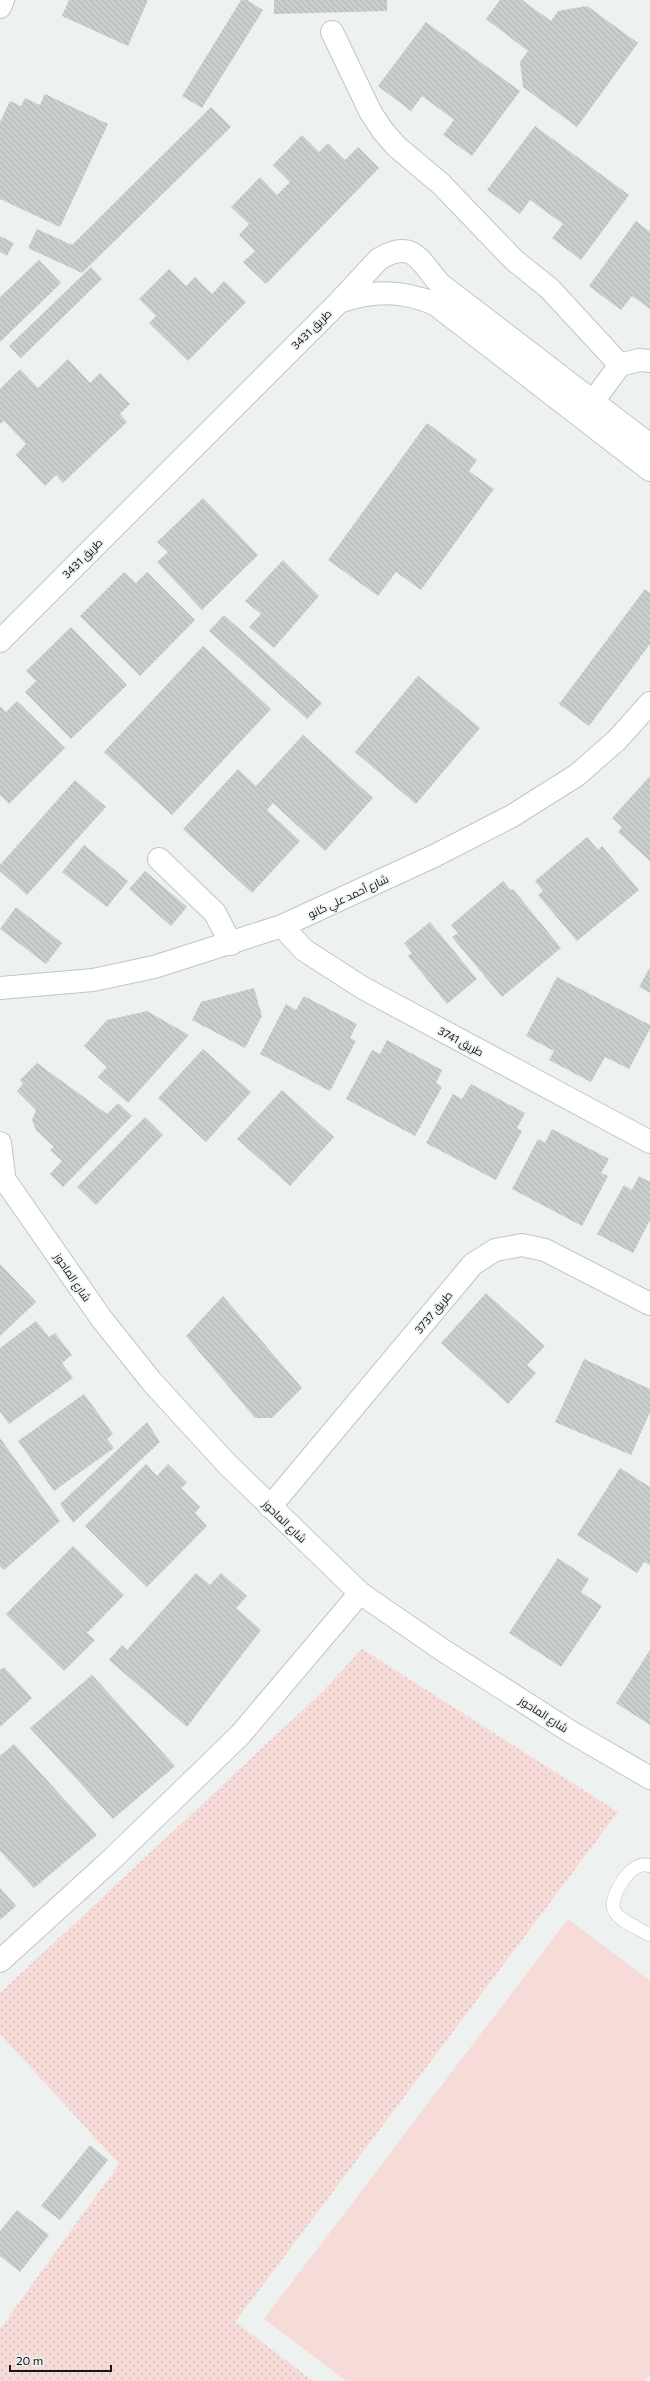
<svg xmlns="http://www.w3.org/2000/svg" width="650" height="2381" viewBox="0 0 650 2381" font-family="Commissioner,Cairo,sans-serif">
  <style>
    .grass { fill: url(#grass-dots) }
    .garden { fill: #f7dbd9 }
    .building { fill: url(#building-back-hatch) }
    .lines { fill: none; stroke-linecap: round; stroke-linejoin: round }
    .service-casing { stroke: #c1c6c5; stroke-width: 14 }
    .minor-casing { stroke: #c1c6c5; stroke-width: 24 }
    .tertiary-casing { stroke: #c1c6c5; stroke-width: 24 }
    .service { stroke: #fff; stroke-width: 13 }
    .minor { stroke: #fff; stroke-width: 22 }
    .tertiary { stroke: #fff; stroke-width: 22 }
    .labels { text-anchor: middle; dominant-baseline: central; stroke-width: 3; stroke-linejoin: round; paint-order: stroke }
    .street-label { font-size: 11px; fill: #151716; stroke: #edf2f1 }
  </style>
  <defs>
    <pattern id="grass-dots" width="8" height="8" patternUnits="userSpaceOnUse"><rect width="8" height="8" fill="#f7dbd9"/><path d="M2 2h.1M6 6h.1" fill="none" stroke="#d3bbba" stroke-width="1.8" stroke-linecap="round"/></pattern>
    <pattern id="building-back-hatch" width="6" height="6" patternUnits="userSpaceOnUse"><rect width="6" height="6" fill="#c9cece"/><path d="M-1 5l2 2M0 0l6 6M5-1l2 2" fill="none" stroke="#acb0b0"/></pattern>
  </defs>
  <rect width="100%" height="100%" fill="#edf2f1"/>
  <!-- grass -->
  <path class="grass" d="M 362,1649 L 618,1812 L 235,2322 L 313,2381 L 0,2381 L 0,2329 L 119,2164 L 0,2034 L 0,1993 L 321,1693 Z"/>
  <!-- garden -->
  <path class="garden" d="M 568,1919 L 650,1981 L 650,2374 L 644,2381 L 346,2381 L 264,2319 Z"/>
  <!-- building -->
  <path class="building" d="M 69,0 L 148,0 L 128,46 L 62,16 Z
    M 241,0 L 247,0 L 263,10 L 202,108 L 182,96 Z
    M 274,0 L 387,0 L 387,11 L 274,14 Z
    M 500,0 L 522,0 L 551,21 L 558,11 L 587,6 L 638,43 L 577,127 L 523,87 L 520,62 L 528,51 L 486,19 Z
    M 426,22 L 520,91 L 472,156 L 443,135 L 454,120 L 422,96 L 411,111 L 378,86 Z
    M 45,94 L 108,124 L 60,227 L 0,199 L 0,122 L 10,101 L 21,106 L 25,98 L 40,105 Z
    M 211,107 L 231,127 L 82,273 L 28,248 L 37,229 L 72,245 Z
    M 535,126 L 629,195 L 581,260 L 552,238 L 563,224 L 530,200 L 520,214 L 487,190 Z
    M 302,135 L 319,152 L 328,143 L 345,160 L 358,147 L 379,168 L 266,284 L 243,262 L 255,251 L 239,235 L 249,224 L 231,207 L 260,177 L 277,195 L 290,182 L 273,165 Z
    M 636,221 L 650,232 L 650,309 L 632,296 L 621,310 L 589,286 Z
    M 0,236 L 14,243 L 7,256 L 0,252 Z
    M 39,260 L 61,283 L 0,342 L 0,297 Z
    M 91,267 L 102,279 L 21,358 L 9,346 Z
    M 169,269 L 186,286 L 195,277 L 212,294 L 224,281 L 246,302 L 188,361 L 149,323 L 156,316 L 139,299 Z
    M 68,359 L 90,383 L 100,373 L 130,404 L 120,414 L 127,422 L 63,483 L 56,475 L 45,486 L 16,455 L 26,444 L 4,421 L 0,424 L 0,389 L 20,369 L 38,388 Z
    M 427,423 L 477,460 L 469,471 L 494,489 L 421,590 L 396,572 L 378,596 L 328,560 Z
    M 203,498 L 258,555 L 202,610 L 157,562 L 168,552 L 157,542 Z
    M 283,560 L 319,596 L 274,648 L 249,627 L 261,614 L 245,601 Z
    M 124,572 L 136,583 L 147,572 L 195,620 L 140,676 L 80,616 Z
    M 645,589 L 650,593 L 650,644 L 589,726 L 559,704 Z
    M 224,615 L 322,703 L 307,719 L 209,631 Z
    M 71,627 L 127,685 L 71,739 L 25,692 L 36,681 L 26,671 Z
    M 203,646 L 271,709 L 172,815 L 104,752 Z
    M 418,676 L 480,728 L 416,804 L 355,752 Z
    M 17,701 L 65,748 L 9,804 L 0,795 L 0,706 L 6,712 Z
    M 303,735 L 373,798 L 325,851 L 273,803 L 267,810 L 300,841 L 252,893 L 183,829 L 238,769 L 256,786 Z
    M 650,776 L 650,861 L 618,832 L 622,827 L 612,818 Z
    M 75,780 L 106,807 L 27,895 L 0,871 L 0,865 Z
    M 587,837 L 598,850 L 602,846 L 639,890 L 577,941 L 538,895 L 543,891 L 535,881 Z
    M 84,845 L 128,881 L 107,907 L 62,872 Z
    M 145,871 L 187,907 L 171,926 L 129,889 Z
    M 503,881 L 511,890 L 513,889 L 561,948 L 502,997 L 452,937 L 458,933 L 451,925 Z
    M 16,907 L 62,943 L 46,964 L 0,929 Z
    M 430,922 L 477,979 L 447,1004 L 408,956 L 412,953 L 404,943 Z
    M 650,967 L 650,993 L 639,987 Z
    M 557,977 L 650,1025 L 650,1029 L 629,1069 L 605,1057 L 591,1082 L 549,1060 L 554,1051 L 526,1036 Z
    M 254,988 L 262,1016 L 245,1048 L 192,1020 L 201,1002 Z
    M 304,996 L 357,1024 L 350,1038 L 356,1041 L 330,1091 L 260,1054 L 286,1004 L 296,1010 Z
    M 147,1011 L 189,1035 L 128,1103 L 98,1077 L 107,1067 L 84,1046 L 107,1020 Z
    M 387,1040 L 442,1070 L 436,1083 L 442,1087 L 415,1136 L 346,1099 L 372,1050 L 380,1054 Z
    M 203,1049 L 251,1092 L 206,1142 L 158,1098 Z
    M 37,1063 L 107,1114 L 118,1103 L 132,1116 L 63,1187 L 50,1174 L 62,1161 L 50,1150 L 54,1147 L 36,1130 L 32,1120 L 36,1110 L 17,1091 L 23,1084 L 20,1080 Z
    M 471,1084 L 525,1113 L 517,1128 L 522,1131 L 496,1180 L 426,1143 L 453,1094 L 462,1099 Z
    M 282,1090 L 334,1137 L 290,1186 L 237,1139 Z
    M 145,1117 L 163,1135 L 96,1205 L 77,1187 Z
    M 552,1129 L 609,1159 L 601,1173 L 608,1176 L 582,1226 L 512,1189 L 538,1139 L 545,1143 Z
    M 639,1176 L 650,1182 L 650,1220 L 633,1253 L 597,1234 L 624,1185 L 632,1190 Z
    M 0,1264 L 36,1302 L 0,1336 Z
    M 486,1293 L 545,1346 L 527,1365 L 536,1373 L 508,1404 L 441,1343 Z
    M 223,1296 L 302,1388 L 272,1418 L 255,1418 L 186,1336 Z
    M 36,1321 L 49,1337 L 55,1333 L 72,1355 L 62,1363 L 73,1378 L 9,1424 L 0,1412 L 0,1348 Z
    M 584,1359 L 650,1389 L 650,1412 L 631,1455 L 555,1422 Z
    M 84,1394 L 113,1434 L 107,1439 L 114,1448 L 54,1491 L 18,1441 Z
    M 147,1422 L 160,1442 L 73,1523 L 60,1504 Z
    M 0,1438 L 60,1521 L 4,1570 L 0,1566 Z
    M 146,1464 L 157,1476 L 168,1464 L 187,1483 L 181,1488 L 200,1507 L 195,1513 L 207,1526 L 147,1587 L 85,1526 Z
    M 620,1468 L 650,1487 L 650,1565 L 644,1562 L 637,1573 L 577,1535 Z
    M 73,1546 L 124,1595 L 87,1633 L 95,1640 L 64,1671 L 6,1614 Z
    M 558,1558 L 589,1579 L 581,1592 L 602,1606 L 561,1667 L 509,1633 Z
    M 196,1573 L 210,1585 L 221,1573 L 247,1596 L 236,1608 L 261,1630 L 187,1727 L 109,1660 L 122,1645 L 127,1650 Z
    M 650,1650 L 650,1725 L 616,1703 Z
    M 4,1667 L 32,1698 L 0,1727 L 0,1670 Z
    M 92,1675 L 175,1766 L 113,1819 L 30,1728 Z
    M 14,1744 L 97,1835 L 34,1888 L 0,1851 L 0,1756 Z
    M 0,1888 L 16,1906 L 0,1920 Z
    M 90,2145 L 108,2160 L 60,2220 L 41,2206 Z
    M 17,2210 L 49,2235 L 20,2272 L 0,2256 L 0,2231 Z"/>
  <g class="lines">
    <defs>
      <path id="service" d="M 650,1866 C 633,1857 608,1897 614,1910 C 619,1921 640,1929 650,1935"/>
      <path id="minor" d="M 0,7 L 3,0
        M 332,32 L 371,113 L 383,131 L 397,147 L 441,184 L 514,260 L 550,289 L 620,365 L 639,360 L 650,361
        M 339,302 C 373,290 402,290 435,304 L 650,470
        M 585,412 L 620,365
        M 0,641 L 338,303 L 379,259 C 414,238 420,262 440,284 L 650,445
        M 159,859 L 215,913 L 231,944
        M 282,926 L 304,950 L 363,988 L 650,1142
        M 0,1143 L 4,1175
        M 0,1173 L 101,1318 L 152,1382 L 227,1464 L 360,1593 L 444,1651 L 571,1732 L 650,1778
        M 270,1507 L 473,1264 L 495,1250 L 522,1245 L 545,1250 L 650,1304
        M 0,1961 L 110,1861 L 240,1735 L 360,1593"/>
      <path id="tertiary" d="M 0,988 L 93,980 L 154,967 L 282,926 L 434,856 L 512,816 L 577,775 L 617,740 L 650,703"/>
    </defs>
    <!-- service casing -->
    <use href="#service" class="service-casing"/>
    <!-- minor casing -->
    <use href="#minor" class="minor-casing"/>
    <!-- tertiary casing -->
    <use href="#tertiary" class="tertiary-casing"/>
    <!-- service -->
    <use href="#service" class="service"/>
    <!-- minor -->
    <use href="#minor" class="minor"/>
    <!-- tertiary -->
    <use href="#tertiary" class="tertiary"/>
  </g>
  <g class="labels">
    <!-- street labels -->
    <g class="street-label">
      <text transform="translate(311 329) rotate(-45)">طريق 3431</text>
      <text transform="translate(82 558) rotate(-45)">طريق 3431</text>
      <text transform="translate(348 896) rotate(-25)">شارع أحمد علي كانو</text>
      <text transform="translate(461 1041) rotate(28)">طريق 3741</text>
      <text transform="translate(73 1277) rotate(56)">شارع الماحوز</text>
      <text transform="translate(433 1312) rotate(-50)">طريق 3737</text>
      <text transform="translate(285 1521) rotate(44)">شارع الماحوز</text>
      <text transform="translate(544 1714) rotate(33)">شارع الماحوز</text>
    </g>
  </g>
  <!-- scale -->
  <path d="M10 2365v6h101v-6" fill="none" stroke="#151716" stroke-width="2"/>
  <text x="16" y="2365" font-size="12" fill="#151716" stroke="#edf2f1" stroke-width="3" paint-order="stroke">20 m</text>
</svg>
